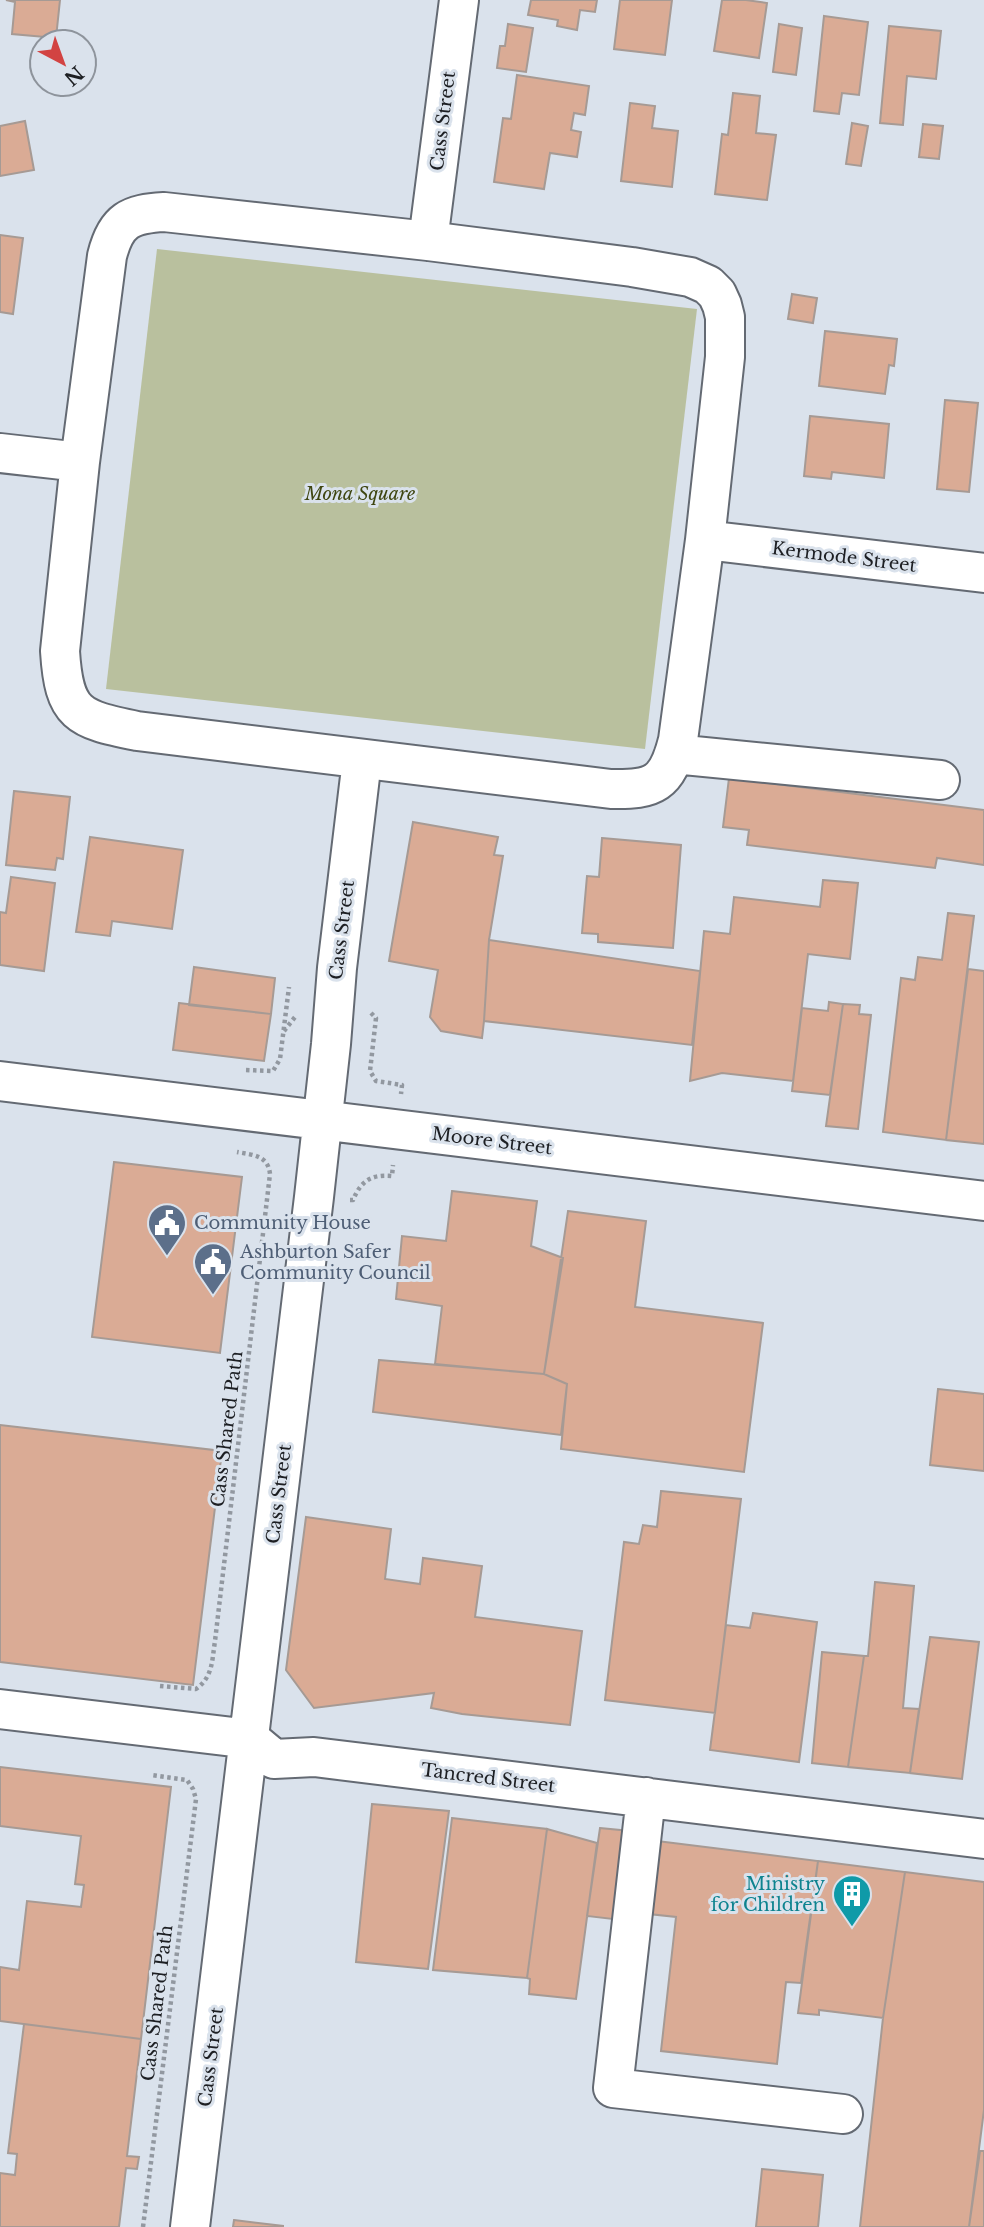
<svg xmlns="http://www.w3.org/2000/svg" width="984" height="2227" viewBox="0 0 984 2227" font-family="'Libre Baskerville',serif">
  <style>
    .green { fill: #b9c09e }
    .building { fill: #daab95; stroke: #a69a94; stroke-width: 2 }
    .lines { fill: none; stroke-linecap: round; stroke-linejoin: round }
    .minor-casing { stroke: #646a73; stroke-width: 42 }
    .path { stroke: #9298a0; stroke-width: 4.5; stroke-dasharray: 3.5 3.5; stroke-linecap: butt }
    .minor { stroke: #fff; stroke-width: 38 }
    .labels { text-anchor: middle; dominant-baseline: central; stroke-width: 6; stroke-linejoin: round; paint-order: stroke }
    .street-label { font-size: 18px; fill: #1d1f23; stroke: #dae2ec }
    .park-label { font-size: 18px; font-style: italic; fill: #3f4611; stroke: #dae2ec }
    .service-label { font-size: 18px; fill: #4e5e75; stroke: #dae2ec; text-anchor: start }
    .culture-label { font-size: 18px; fill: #0d838f; stroke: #dae2ec; text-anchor: end }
  </style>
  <rect width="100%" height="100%" fill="#dae2ec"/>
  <!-- green -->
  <path class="green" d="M 157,249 L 697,309 L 645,749 L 106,689 Z"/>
  <!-- building -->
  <path class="building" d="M 6,0 L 60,0 L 56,38 L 12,34 L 15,2 Z
    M 531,0 L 597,0 L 595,12 L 580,10 L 577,30 L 557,26 L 558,20 L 528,15 Z
    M 620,0 L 672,0 L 665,55 L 614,49 Z
    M 722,0 L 746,0 L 767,3 L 759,58 L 714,51 Z
    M 824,16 L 868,22 L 859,95 L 842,93 L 839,114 L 814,111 Z
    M 508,24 L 533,28 L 526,72 L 497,68 L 500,46 L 505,46 Z
    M 779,24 L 802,28 L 796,75 L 773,72 Z
    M 889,26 L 941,31 L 936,79 L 907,76 L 903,125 L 880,123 Z
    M 517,75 L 589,86 L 585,115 L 574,113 L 571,130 L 581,132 L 577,157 L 550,153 L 544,189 L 494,182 L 503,118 L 511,119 Z
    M 733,93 L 760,96 L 756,133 L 776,135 L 767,200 L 715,194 L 722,134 L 728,135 Z
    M 630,103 L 655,106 L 652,128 L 678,131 L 672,187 L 621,181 Z
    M 25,121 L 34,170 L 0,176 L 0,126 Z
    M 852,123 L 868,126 L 861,166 L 846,164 Z
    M 923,124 L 943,126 L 939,159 L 919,157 Z
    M 0,235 L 23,238 L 13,314 L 0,312 Z
    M 792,294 L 817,298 L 813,323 L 788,319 Z
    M 825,331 L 897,339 L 894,366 L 889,365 L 885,394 L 819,386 Z
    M 945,400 L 978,403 L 969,492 L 937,489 Z
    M 810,416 L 889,424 L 884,478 L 832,472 L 831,479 L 804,476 Z
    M 729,778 L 984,810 L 984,865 L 937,858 L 935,868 L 747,845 L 749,830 L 723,827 Z
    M 14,791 L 70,797 L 63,859 L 57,858 L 55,870 L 6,865 Z
    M 413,822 L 498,837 L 494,855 L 503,856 L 489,940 L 484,1021 L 482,1038 L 441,1031 L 430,1017 L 438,970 L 389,961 Z
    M 90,837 L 183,850 L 172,929 L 112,921 L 110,936 L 76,932 Z
    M 602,838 L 681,845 L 673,948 L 598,942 L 598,934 L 582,933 L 587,876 L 599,877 Z
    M 11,877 L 55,883 L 44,971 L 0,965 L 0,912 L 6,913 Z
    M 823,880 L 858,883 L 850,959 L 808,954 L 793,1081 L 722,1073 L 690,1081 L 704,931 L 730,934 L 734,897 L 820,907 Z
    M 948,913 L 974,916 L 946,1140 L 883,1132 L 901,978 L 915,980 L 918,957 L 942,960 Z
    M 489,940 L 700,971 L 692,1045 L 484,1021 Z
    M 194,967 L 275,978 L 271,1014 L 189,1005 Z
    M 968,969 L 984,971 L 984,1144 L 946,1140 Z
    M 829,1002 L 843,1004 L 830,1095 L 792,1091 L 802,1008 L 828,1011 Z
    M 179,1003 L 271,1014 L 264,1061 L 173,1050 Z
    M 843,1004 L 860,1005 L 859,1014 L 871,1015 L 858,1129 L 826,1126 Z
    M 114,1162 L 242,1177 L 220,1353 L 92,1337 Z
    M 452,1191 L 537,1201 L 531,1246 L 563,1258 L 544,1374 L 435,1364 L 442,1306 L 396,1299 L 402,1236 L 446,1241 Z
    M 568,1211 L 646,1221 L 635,1307 L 763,1323 L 744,1472 L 561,1449 L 567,1384 L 544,1374 Z
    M 379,1360 L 544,1374 L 567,1384 L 561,1435 L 373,1412 Z
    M 938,1389 L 984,1394 L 984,1471 L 930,1465 Z
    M 0,1425 L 222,1451 L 193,1685 L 0,1662 Z
    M 661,1491 L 741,1499 L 715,1713 L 605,1700 L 624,1542 L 639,1544 L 643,1525 L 657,1527 Z
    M 306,1517 L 391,1529 L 385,1579 L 420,1584 L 423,1558 L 482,1566 L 475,1617 L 582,1631 L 570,1725 L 462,1714 L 431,1708 L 434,1693 L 314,1708 L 286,1670 Z
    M 875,1582 L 914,1586 L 903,1708 L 919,1709 L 910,1773 L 848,1767 L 864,1656 L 868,1656 Z
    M 753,1613 L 817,1622 L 799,1762 L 710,1750 L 726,1625 L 750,1628 Z
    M 930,1637 L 979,1642 L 962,1779 L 910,1773 Z
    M 822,1652 L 864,1656 L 848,1767 L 812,1763 Z
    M 0,1767 L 171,1787 L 141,2039 L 0,2021 L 0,1967 L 19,1970 L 27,1901 L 81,1907 L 84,1885 L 75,1884 L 81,1836 L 0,1826 Z
    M 372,1804 L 449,1811 L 428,1969 L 356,1962 Z
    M 452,1818 L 547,1829 L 527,1978 L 433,1970 Z
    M 600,1828 L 630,1831 L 621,1920 L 587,1916 Z
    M 547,1829 L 597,1843 L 576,1999 L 529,1994 L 530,1979 L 527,1978 Z
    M 657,1841 L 818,1861 L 801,1983 L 786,1982 L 777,2064 L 661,2051 L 676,1917 L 649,1914 Z
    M 818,1861 L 905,1872 L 883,2018 L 819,2010 L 819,2015 L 798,2013 Z
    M 905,1872 L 984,1882 L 984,2110 L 969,2227 L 860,2227 L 883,2018 Z
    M 24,2024 L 141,2039 L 127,2156 L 139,2157 L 137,2169 L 126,2168 L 119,2227 L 0,2227 L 0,2173 L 15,2175 L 17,2154 L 8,2153 Z
    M 980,2151 L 984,2151 L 984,2227 L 969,2227 Z
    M 762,2169 L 823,2175 L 818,2227 L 756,2227 Z
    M 234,2220 L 283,2226 L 283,2227 L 233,2227 Z"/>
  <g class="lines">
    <defs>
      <path id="minor" d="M 164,212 L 428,241 L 632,267 L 690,277 L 708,285 L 717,294 L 722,305 L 725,317 L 725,357 L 705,540 L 678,740 C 667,784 654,790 611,789 L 137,731 C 78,719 64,715 60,651 L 80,462 L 107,256 C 116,220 130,214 164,212 Z
        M 428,241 L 459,0
        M 0,453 L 80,462
        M 705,540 L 984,573
        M 674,754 L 940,780
        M 0,1081 L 984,1201
        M 0,1709 L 250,1739 L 274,1759 L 314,1757 L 984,1839
        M 646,1797 L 613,2088 L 843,2114
        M 190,2227 L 314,1197 L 331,1044 L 337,968 L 362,760"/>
    </defs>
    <!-- minor casing -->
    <use href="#minor" class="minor-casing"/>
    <!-- path -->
    <path class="path" d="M 371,1013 L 376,1018 L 370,1071 L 376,1081 L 402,1085 L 401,1094
      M 284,1031 L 295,1017
      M 246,1070 L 273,1071 L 280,1059 L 289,987
      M 350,1200 L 353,1200 C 361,1181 371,1174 392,1176 L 393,1165
      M 160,1686 L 196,1689 C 213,1677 212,1660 215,1641 L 270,1174 C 268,1155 253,1155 237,1152
      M 143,2227 L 196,1799 L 193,1789 L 187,1780 L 151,1775"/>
    <!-- minor -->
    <use href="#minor" class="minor"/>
  </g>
  <!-- icons -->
  <defs>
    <symbol id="civic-pin" viewBox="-11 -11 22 30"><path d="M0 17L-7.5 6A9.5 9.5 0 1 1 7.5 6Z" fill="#5c6f8a" stroke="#dae2ec"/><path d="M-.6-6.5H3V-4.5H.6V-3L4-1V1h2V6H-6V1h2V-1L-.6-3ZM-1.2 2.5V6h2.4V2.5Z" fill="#fff"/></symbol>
    <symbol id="building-pin" viewBox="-11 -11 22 30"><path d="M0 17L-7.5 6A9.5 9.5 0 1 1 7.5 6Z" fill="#0f9aa8" stroke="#dae2ec"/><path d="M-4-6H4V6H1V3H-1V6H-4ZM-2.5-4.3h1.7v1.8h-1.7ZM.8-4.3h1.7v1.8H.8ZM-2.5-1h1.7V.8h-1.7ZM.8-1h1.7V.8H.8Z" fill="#fff"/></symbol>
  </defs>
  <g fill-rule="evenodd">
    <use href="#civic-pin" x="145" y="1201" width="44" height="60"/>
    <use href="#civic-pin" x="191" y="1240" width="44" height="60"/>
    <use href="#building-pin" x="830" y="1872" width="44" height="60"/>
  </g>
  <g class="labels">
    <!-- street labels -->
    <g class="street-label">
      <text transform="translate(443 121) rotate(-83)">Cass Street</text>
      <text transform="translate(844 557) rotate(7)">Kermode Street</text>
      <text transform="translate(342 930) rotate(-83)">Cass Street</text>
      <text transform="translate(492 1141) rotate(7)">Moore Street</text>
      <text transform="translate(227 1429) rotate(-83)">Cass Shared Path</text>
      <text transform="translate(279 1494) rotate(-83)">Cass Street</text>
      <text transform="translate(488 1778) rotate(7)">Tancred Street</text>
      <text transform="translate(157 2003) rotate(-83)">Cass Shared Path</text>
      <text transform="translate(211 2057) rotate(-83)">Cass Street</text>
    </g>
    <!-- park labels -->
    <g class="park-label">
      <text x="360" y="494">Mona Square</text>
    </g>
    <!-- service labels -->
    <g class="service-label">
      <text x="194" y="1223">Community House</text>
      <text x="240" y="1252">Ashburton Safer<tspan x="240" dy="21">Community Council</tspan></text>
    </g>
    <!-- culture labels -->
    <g class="culture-label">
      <text x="825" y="1884">Ministry<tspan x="825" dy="21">for Children</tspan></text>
    </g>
  </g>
  <!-- north arrow -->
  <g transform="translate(63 63) rotate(139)"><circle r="33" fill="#dae2ec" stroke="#8e949c" stroke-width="2"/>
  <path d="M0-5L12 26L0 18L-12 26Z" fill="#d24342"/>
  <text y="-10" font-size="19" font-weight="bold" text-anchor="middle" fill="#1d1f23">N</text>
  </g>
</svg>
